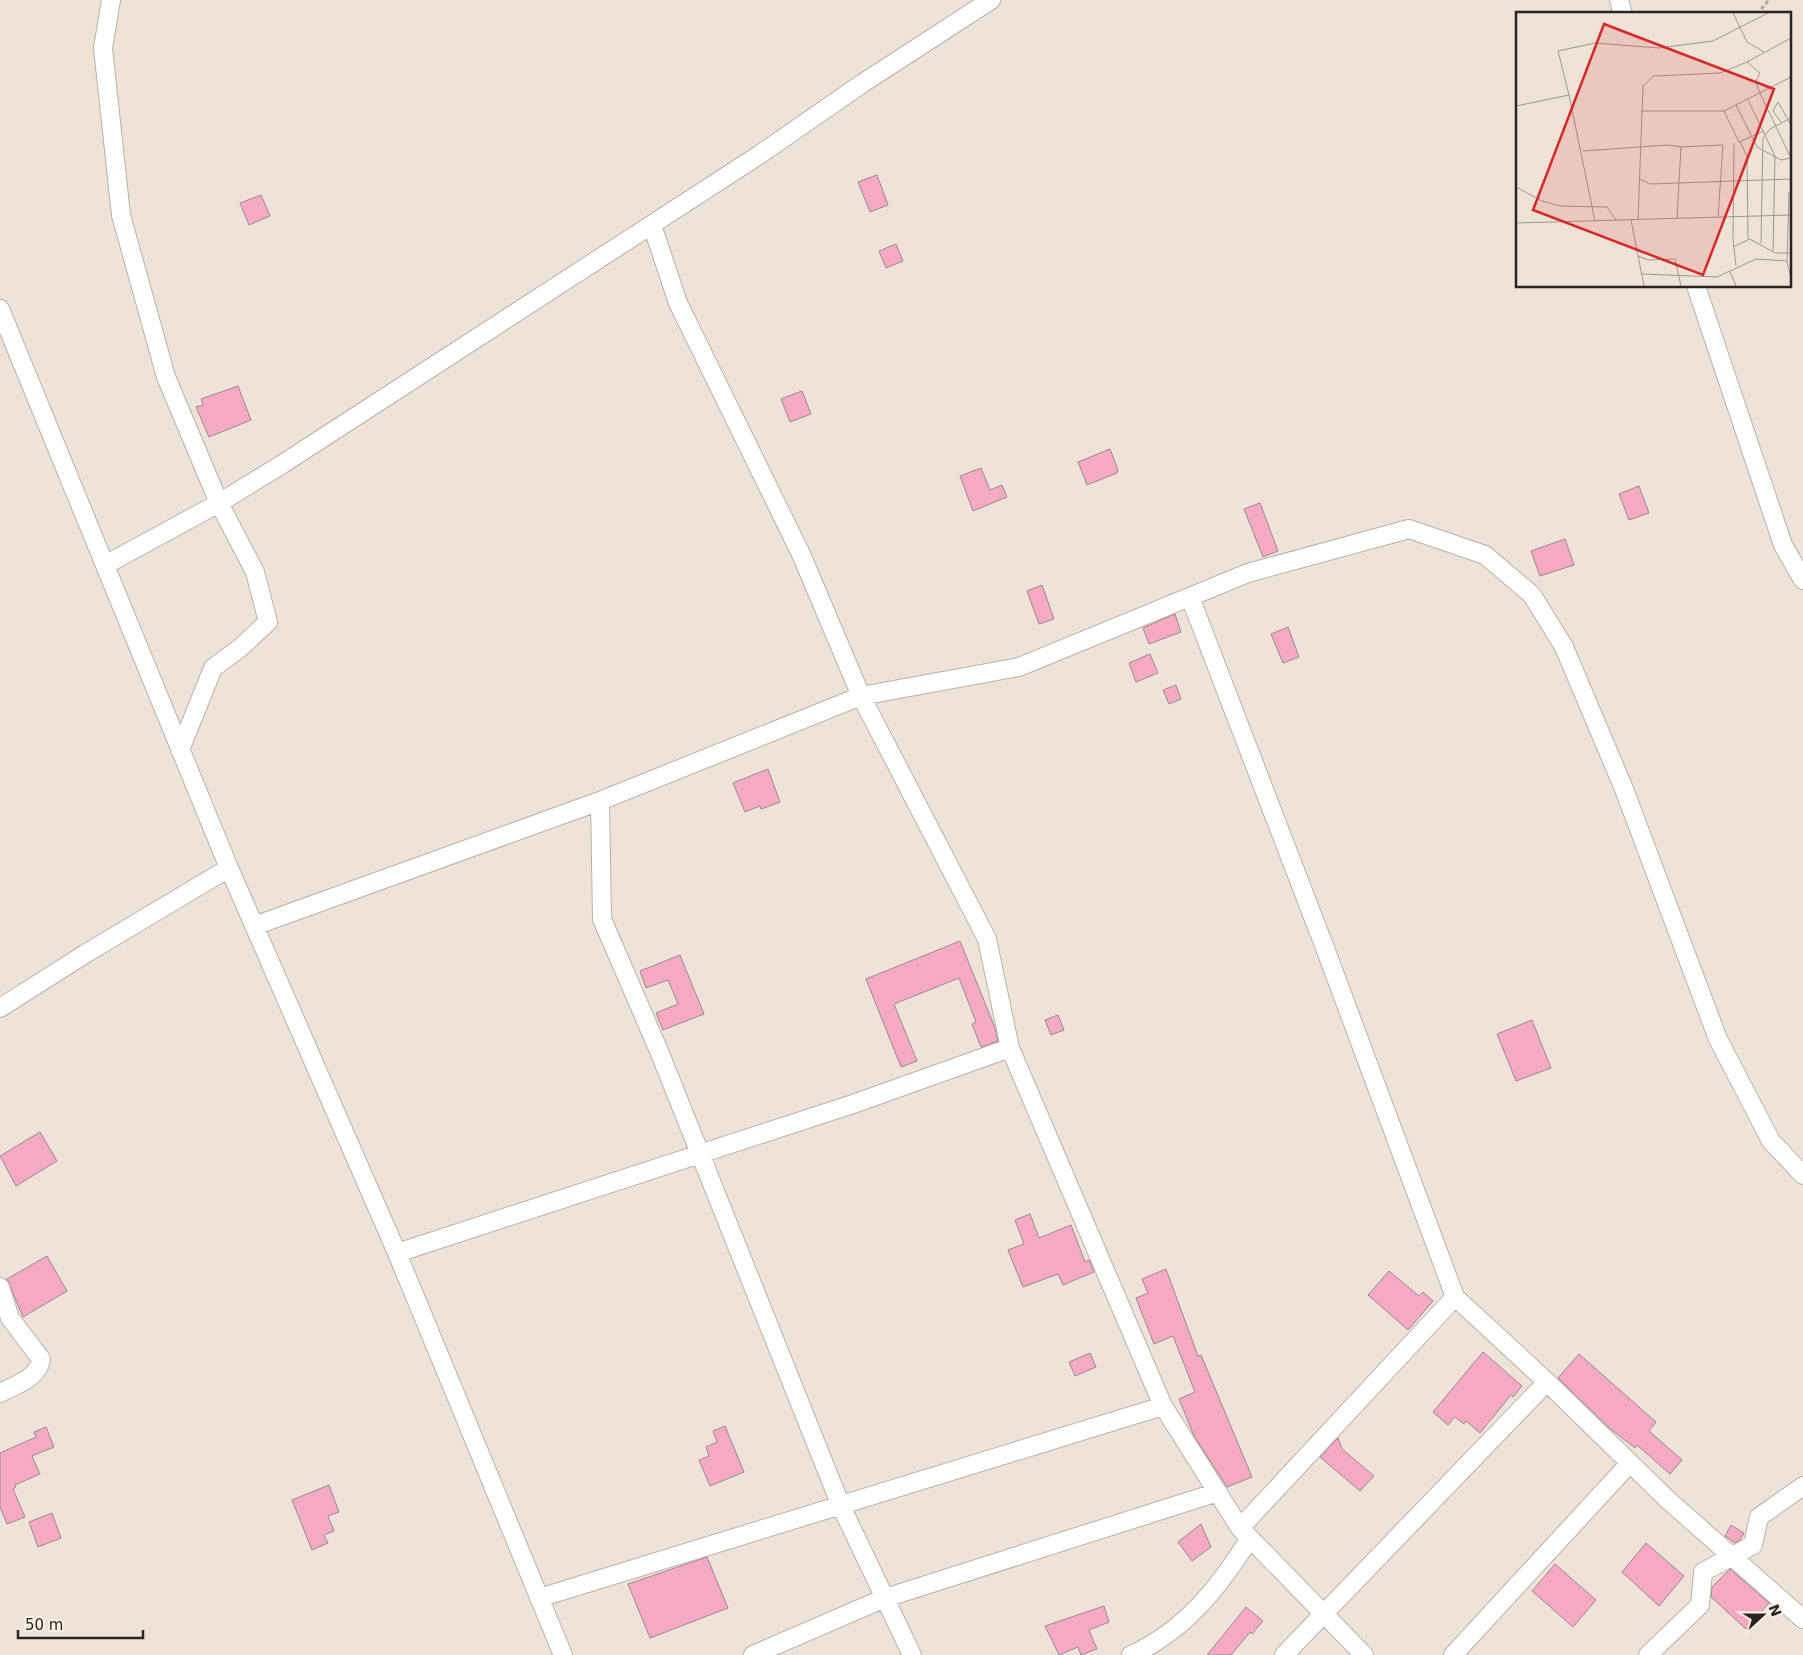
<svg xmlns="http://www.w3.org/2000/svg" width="1803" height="1655" viewBox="0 0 1803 1655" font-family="'DejaVu Sans',sans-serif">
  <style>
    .building { fill: #f6a9c3; stroke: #98898e }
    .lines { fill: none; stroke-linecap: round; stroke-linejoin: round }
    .minor-casing { stroke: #bbb0a6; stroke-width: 20 }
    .path { stroke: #b0a69e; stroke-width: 3; stroke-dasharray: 4 2.5; stroke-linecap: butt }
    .minor { stroke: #fff; stroke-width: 18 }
    .inset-road { fill: none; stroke: #9f978e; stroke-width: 1 }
    .view { fill: #d62828; fill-opacity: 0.15; stroke: #d62828; stroke-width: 2.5 }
    .inset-edge { fill: none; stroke: #282420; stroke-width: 2.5 }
  </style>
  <rect width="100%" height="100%" fill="#efe3d8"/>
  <!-- building -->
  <path class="building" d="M 877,175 L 888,205 L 870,212 L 858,182 Z
    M 261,195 L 270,216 L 249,225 L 240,203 Z
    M 896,244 L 903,261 L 886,268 L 879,251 Z
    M 238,386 L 251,420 L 209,437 L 196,407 L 203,405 L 201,399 Z
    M 802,391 L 811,414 L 790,422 L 781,399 Z
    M 1110,449 L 1118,470 L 1117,473 L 1087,485 L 1078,462 Z
    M 981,468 L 990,490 L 1002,485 L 1007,497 L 973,511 L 960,476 Z
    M 1639,486 L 1649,513 L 1629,520 L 1619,494 Z
    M 1260,503 L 1278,551 L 1263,557 L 1244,509 Z
    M 1565,539 L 1574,565 L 1540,576 L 1531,551 Z
    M 1042,585 L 1054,619 L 1039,624 L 1027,591 Z
    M 1175,614 L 1181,632 L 1149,644 L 1143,628 Z
    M 1288,627 L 1299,657 L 1283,663 L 1271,634 Z
    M 1150,654 L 1158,673 L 1136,682 L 1129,663 Z
    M 1176,685 L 1181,699 L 1169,704 L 1163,690 Z
    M 768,769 L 780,802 L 761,809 L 760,806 L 745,812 L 733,783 Z
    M 960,941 L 995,1028 L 998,1041 L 981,1047 L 972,1024 L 976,1022 L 959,978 L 894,1004 L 917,1061 L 901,1067 L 866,979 Z
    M 680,955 L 704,1014 L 663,1030 L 656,1013 L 678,1004 L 668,980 L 646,988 L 640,971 Z
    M 1058,1015 L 1064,1030 L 1051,1035 L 1045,1020 Z
    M 1532,1020 L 1551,1068 L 1516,1081 L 1497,1034 Z
    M 40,1132 L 57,1161 L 16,1186 L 0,1156 Z
    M 1030,1214 L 1039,1238 L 1071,1225 L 1085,1262 L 1089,1260 L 1094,1272 L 1063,1285 L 1058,1274 L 1023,1287 L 1008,1250 L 1024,1244 L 1015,1220 Z
    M 47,1256 L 67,1291 L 23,1317 L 7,1279 Z
    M 1166,1269 L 1198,1356 L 1201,1355 L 1252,1477 L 1227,1487 L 1194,1436 L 1179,1399 L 1195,1392 L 1173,1336 L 1154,1344 L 1136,1298 L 1148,1293 L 1142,1279 Z
    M 1389,1271 L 1419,1296 L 1423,1292 L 1433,1301 L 1408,1330 L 1368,1295 Z
    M 1483,1352 L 1522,1386 L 1513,1397 L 1511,1395 L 1480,1433 L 1466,1421 L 1464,1424 L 1455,1417 L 1448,1425 L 1433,1412 Z
    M 1090,1353 L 1096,1367 L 1075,1376 L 1069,1362 Z
    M 1579,1354 L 1656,1422 L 1649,1431 L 1682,1460 L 1670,1474 L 1637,1445 L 1635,1448 L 1607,1426 L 1558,1378 Z
    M 725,1426 L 744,1472 L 710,1486 L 699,1460 L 709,1456 L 706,1447 L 717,1442 L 713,1431 Z
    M 46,1427 L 54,1447 L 32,1456 L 40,1474 L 15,1485 L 16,1487 L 13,1489 L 25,1517 L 7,1524 L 0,1507 L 0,1453 L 36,1437 L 34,1432 Z
    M 1338,1438 L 1342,1449 L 1374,1476 L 1360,1491 L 1320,1457 Z
    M 329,1485 L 339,1512 L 328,1516 L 334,1531 L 324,1535 L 328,1543 L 312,1550 L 292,1500 Z
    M 52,1513 L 61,1538 L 38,1547 L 29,1522 Z
    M 1201,1524 L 1211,1547 L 1192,1561 L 1178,1542 Z
    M 1731,1525 L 1744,1533 L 1740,1540 L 1735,1543 L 1725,1536 Z
    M 1646,1543 L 1684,1576 L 1659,1606 L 1622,1572 Z
    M 707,1557 L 728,1608 L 650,1638 L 628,1584 Z
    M 1555,1564 L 1596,1600 L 1573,1627 L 1532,1591 Z
    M 1730,1569 L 1769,1603 L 1746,1629 L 1711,1597 L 1712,1587 Z
    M 1104,1606 L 1109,1622 L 1089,1630 L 1097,1649 L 1081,1655 L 1078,1647 L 1059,1655 L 1045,1626 Z
    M 1246,1607 L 1263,1621 L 1252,1634 L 1250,1632 L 1231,1655 L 1207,1655 Z"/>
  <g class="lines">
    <defs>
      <path id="minor" d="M 111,0 L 103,48 L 121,215 L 166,377 L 219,503 L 255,572 L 268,622 L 240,648 L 213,668 L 180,750
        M 1619,0 L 1623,14
        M 652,225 L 678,303 L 801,554 L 861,696 L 987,939 L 1010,1048
        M 1696,286 L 1783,545 L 1803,580
        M 0,309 L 229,868 L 397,1253 L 563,1655
        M 105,565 L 219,503 L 281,465 L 759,155 L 863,83 L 991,0
        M 1190,597 L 1325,948 L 1455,1297
        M 600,801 L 602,919 L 659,1051 L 841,1506 L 912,1655
        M 254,926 L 600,801 L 861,696 L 1019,667 L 1248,573 L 1409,529 L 1485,555 L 1532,595 L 1564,647 L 1624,789 L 1718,1039 L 1771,1141 L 1803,1175
        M 0,1008 L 85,954 L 229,868
        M 397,1253 L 853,1104 L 1010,1048 L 1163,1406 L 539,1598
        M 0,1287 L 10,1318 L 41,1359 C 39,1378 15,1385 0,1393
        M 1163,1406 L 1240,1528 L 1364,1655
        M 1240,1528 L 1455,1297 L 1547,1382 L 1668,1500 L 1803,1619
        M 753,1655 L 885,1598 L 1218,1492
        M 1131,1655 C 1185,1631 1219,1587 1250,1538
        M 1284,1655 L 1547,1382
        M 1453,1655 L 1630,1463
        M 1648,1655 L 1700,1605 L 1703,1572 L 1753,1545 L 1759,1517 L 1803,1486"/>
    </defs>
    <!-- minor casing -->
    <use href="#minor" class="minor-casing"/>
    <!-- path -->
    <path class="path" d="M 1757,14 L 1769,0"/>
    <!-- minor -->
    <use href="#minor" class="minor"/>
  </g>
  <!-- overview -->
  <g transform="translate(1516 12)">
    <rect width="275" height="275" fill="#efe3d8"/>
    <path class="inset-road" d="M 217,1 L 231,30 L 248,40M 53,83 L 42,39 L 79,31 L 143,36 L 197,29 L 252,1M 232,88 L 259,144 L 257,239M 220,93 L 241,135 L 265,148 L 275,146M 0,94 L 53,83 L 79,209M 125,99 L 208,99M 265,110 L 257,99 L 262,90 L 275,113M 223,130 L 208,99 L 275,65M 223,130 L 248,119M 224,130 L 231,144 L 232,227M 218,131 L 217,227 L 220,254M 67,139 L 152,133 L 165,135M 275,146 L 242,77 L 240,69 L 244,61 L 231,50 L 275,26M 123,167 L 135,172 L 275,167M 0,175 L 26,189 L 44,194 L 91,195 L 100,208M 273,180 L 271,251 L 275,265M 161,206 L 165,135 L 207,133 L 202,205M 115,208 L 128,274M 122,208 L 127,74 L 138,64 L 204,61 L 231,50M 0,211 L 275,203M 245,231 L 247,126 L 254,117 L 275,106M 217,235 L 234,227 L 259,241 L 275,241M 122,244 L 132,248 L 159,247 L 165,274M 214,260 L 220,274M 126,262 L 201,265 L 240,247 L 271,249"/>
    <path class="view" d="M 88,12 L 258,77 L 187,263 L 17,198 Z"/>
    <rect width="275" height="275" class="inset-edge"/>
  </g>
  <!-- north arrow -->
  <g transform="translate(1763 1615) rotate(69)" stroke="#fcf0e5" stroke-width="4" paint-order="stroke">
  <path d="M0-4L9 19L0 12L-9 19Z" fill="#282420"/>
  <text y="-8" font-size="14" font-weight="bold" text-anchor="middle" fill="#282420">N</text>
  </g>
  <!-- scale -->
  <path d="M18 1630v8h125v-8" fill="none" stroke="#282420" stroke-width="2.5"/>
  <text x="25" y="1630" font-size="15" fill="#282420" stroke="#fcf0e5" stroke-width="4" paint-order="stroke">50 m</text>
</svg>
